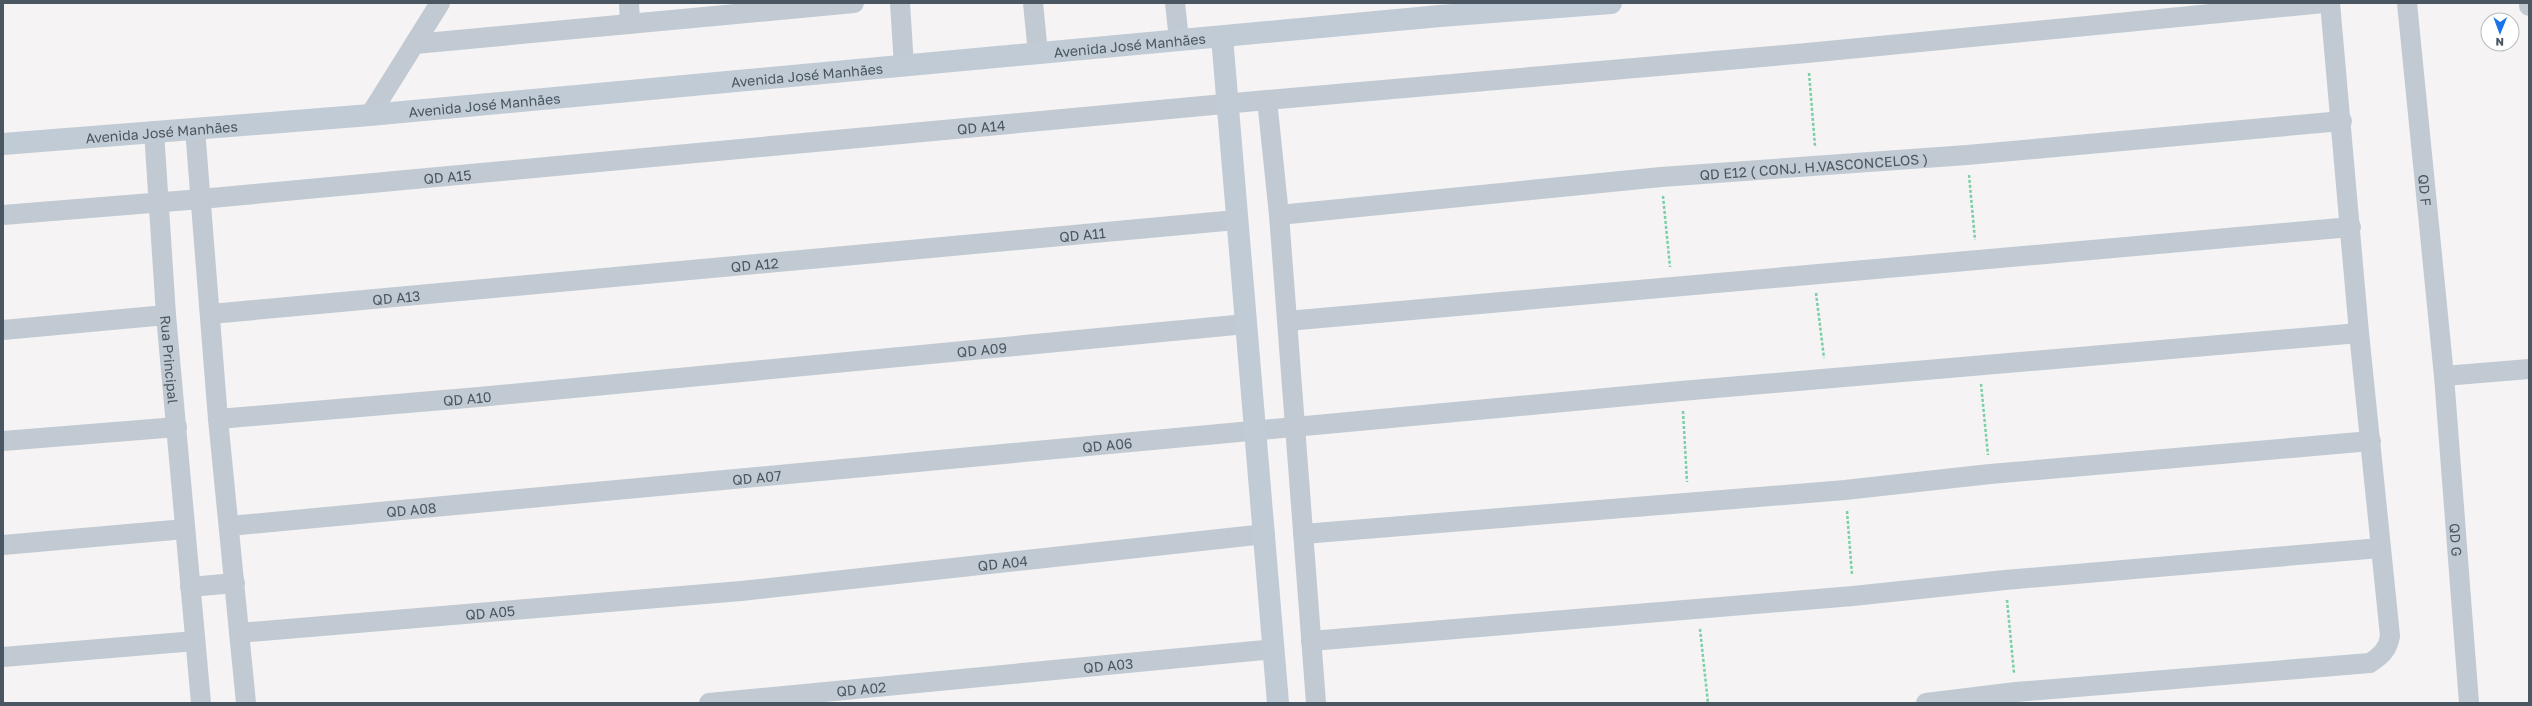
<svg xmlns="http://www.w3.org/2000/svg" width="2532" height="706" viewBox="0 0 2532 706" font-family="'Golos Text',sans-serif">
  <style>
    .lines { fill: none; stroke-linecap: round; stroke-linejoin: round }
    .path { stroke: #7ad0a6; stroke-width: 2.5; stroke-dasharray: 3 2; stroke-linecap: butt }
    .street { stroke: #c1cad2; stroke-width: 20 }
    .secondary { stroke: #c1cbd6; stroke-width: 22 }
    .labels { text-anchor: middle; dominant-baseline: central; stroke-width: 3; stroke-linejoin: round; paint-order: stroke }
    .street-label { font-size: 14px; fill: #4a5661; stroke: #fff }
  </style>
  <rect width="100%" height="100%" fill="#f5f3f3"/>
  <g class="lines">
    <!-- path -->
    <path class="path" d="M 1809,73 L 1815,146
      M 1969,175 L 1975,240
      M 1663,196 L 1670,267
      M 1816,293 L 1824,358
      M 1981,384 L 1988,455
      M 1683,411 L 1687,482
      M 1847,511 L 1852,575
      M 2007,600 L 2014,673
      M 1700,629 L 1708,703"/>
    <!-- street -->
    <g class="street">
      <path d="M 629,3 L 630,24"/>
      <path d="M 900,3 L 904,66"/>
      <path d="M 1033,3 L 1038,53"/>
      <path d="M 1175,3 L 1179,40"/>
      <path id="s1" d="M 2407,3 L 2444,376 L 2469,703"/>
      <path d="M 2529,3 L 2529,6"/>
      <path d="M 415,44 L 854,3"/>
      <path d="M 1267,100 L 1279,215 L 1316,703"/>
      <path d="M 370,115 L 440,3"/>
      <path d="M 195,129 L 218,419 L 246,703"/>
      <path id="s2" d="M 154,131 L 166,315 L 201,703"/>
      <path id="s3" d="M 3,215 L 201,199 L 1267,100 L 1807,53 L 2324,3"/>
      <path id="s4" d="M 1279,215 L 1661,177 L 1967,155 L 2342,121"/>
      <path id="s5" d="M 211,314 L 1236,220"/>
      <path d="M 1287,321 L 2351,227"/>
      <path d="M 3,330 L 166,315"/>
      <path d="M 2444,376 L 2529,369"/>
      <path id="s6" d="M 218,419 L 479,397 L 1246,324"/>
      <path d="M 3,441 L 177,427"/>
      <path id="s7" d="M 229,526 L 1681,391 L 2359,333"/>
      <path d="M 1303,534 L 1845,490 L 1990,474 L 2371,441"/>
      <path d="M 3,545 L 185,529"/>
      <path d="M 190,587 L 235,583"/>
      <path id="s8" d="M 239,633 L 741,591 L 1265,534"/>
      <path d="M 1311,641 L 1853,596 L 2005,580 L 2380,548"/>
      <path d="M 3,657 L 195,641"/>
      <path id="s9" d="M 709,703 L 1274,649"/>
      <path d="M 1926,703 L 2016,692 L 2370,663 C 2382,655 2388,649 2390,636 L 2359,333 L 2330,3"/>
    </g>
    <!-- secondary -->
    <g class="secondary">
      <path d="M 1222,37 L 1278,703"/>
      <path id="s10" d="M 3,144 L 370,115 L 1440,16 L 1611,3"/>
    </g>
  </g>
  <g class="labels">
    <!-- street labels -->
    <g class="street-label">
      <text stroke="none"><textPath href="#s10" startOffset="1131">Avenida José Manhães</textPath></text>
      <text stroke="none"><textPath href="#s10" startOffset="807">Avenida José Manhães</textPath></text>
      <text stroke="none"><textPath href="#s10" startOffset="483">Avenida José Manhães</textPath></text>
      <text stroke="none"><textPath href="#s3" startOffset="982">QD A14</textPath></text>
      <text stroke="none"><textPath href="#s10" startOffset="159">Avenida José Manhães</textPath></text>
      <text stroke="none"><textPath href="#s4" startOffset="537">QD E12 ( CONJ. H.VASCONCELOS )</textPath></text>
      <text stroke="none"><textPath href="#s3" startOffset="446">QD A15</textPath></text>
      <text stroke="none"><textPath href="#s1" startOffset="188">QD F</textPath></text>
      <text stroke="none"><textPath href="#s5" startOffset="875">QD A11</textPath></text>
      <text stroke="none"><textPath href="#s5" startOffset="546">QD A12</textPath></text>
      <text stroke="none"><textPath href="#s5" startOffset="186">QD A13</textPath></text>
      <text stroke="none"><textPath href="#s6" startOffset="767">QD A09</textPath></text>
      <text stroke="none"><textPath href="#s2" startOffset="229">Rua Principal</textPath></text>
      <text stroke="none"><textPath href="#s6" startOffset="250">QD A10</textPath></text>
      <text stroke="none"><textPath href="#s7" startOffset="882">QD A06</textPath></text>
      <text stroke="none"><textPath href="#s7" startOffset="530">QD A07</textPath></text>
      <text stroke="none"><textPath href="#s7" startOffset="183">QD A08</textPath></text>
      <text stroke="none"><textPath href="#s1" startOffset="539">QD G</textPath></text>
      <text stroke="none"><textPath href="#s8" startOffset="767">QD A04</textPath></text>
      <text stroke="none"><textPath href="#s8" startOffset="252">QD A05</textPath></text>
      <text stroke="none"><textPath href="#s9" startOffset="401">QD A03</textPath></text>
      <text stroke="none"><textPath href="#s9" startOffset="153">QD A02</textPath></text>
    </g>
  </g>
  <!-- border -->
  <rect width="2532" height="706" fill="none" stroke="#4a5661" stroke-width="8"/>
  <!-- north arrow -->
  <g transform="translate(2500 32) rotate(181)"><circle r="19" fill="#ffffff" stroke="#b7bbc0"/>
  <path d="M0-3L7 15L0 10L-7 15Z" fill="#1a73e8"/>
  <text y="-6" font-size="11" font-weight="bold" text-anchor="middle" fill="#4a5661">N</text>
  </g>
</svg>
